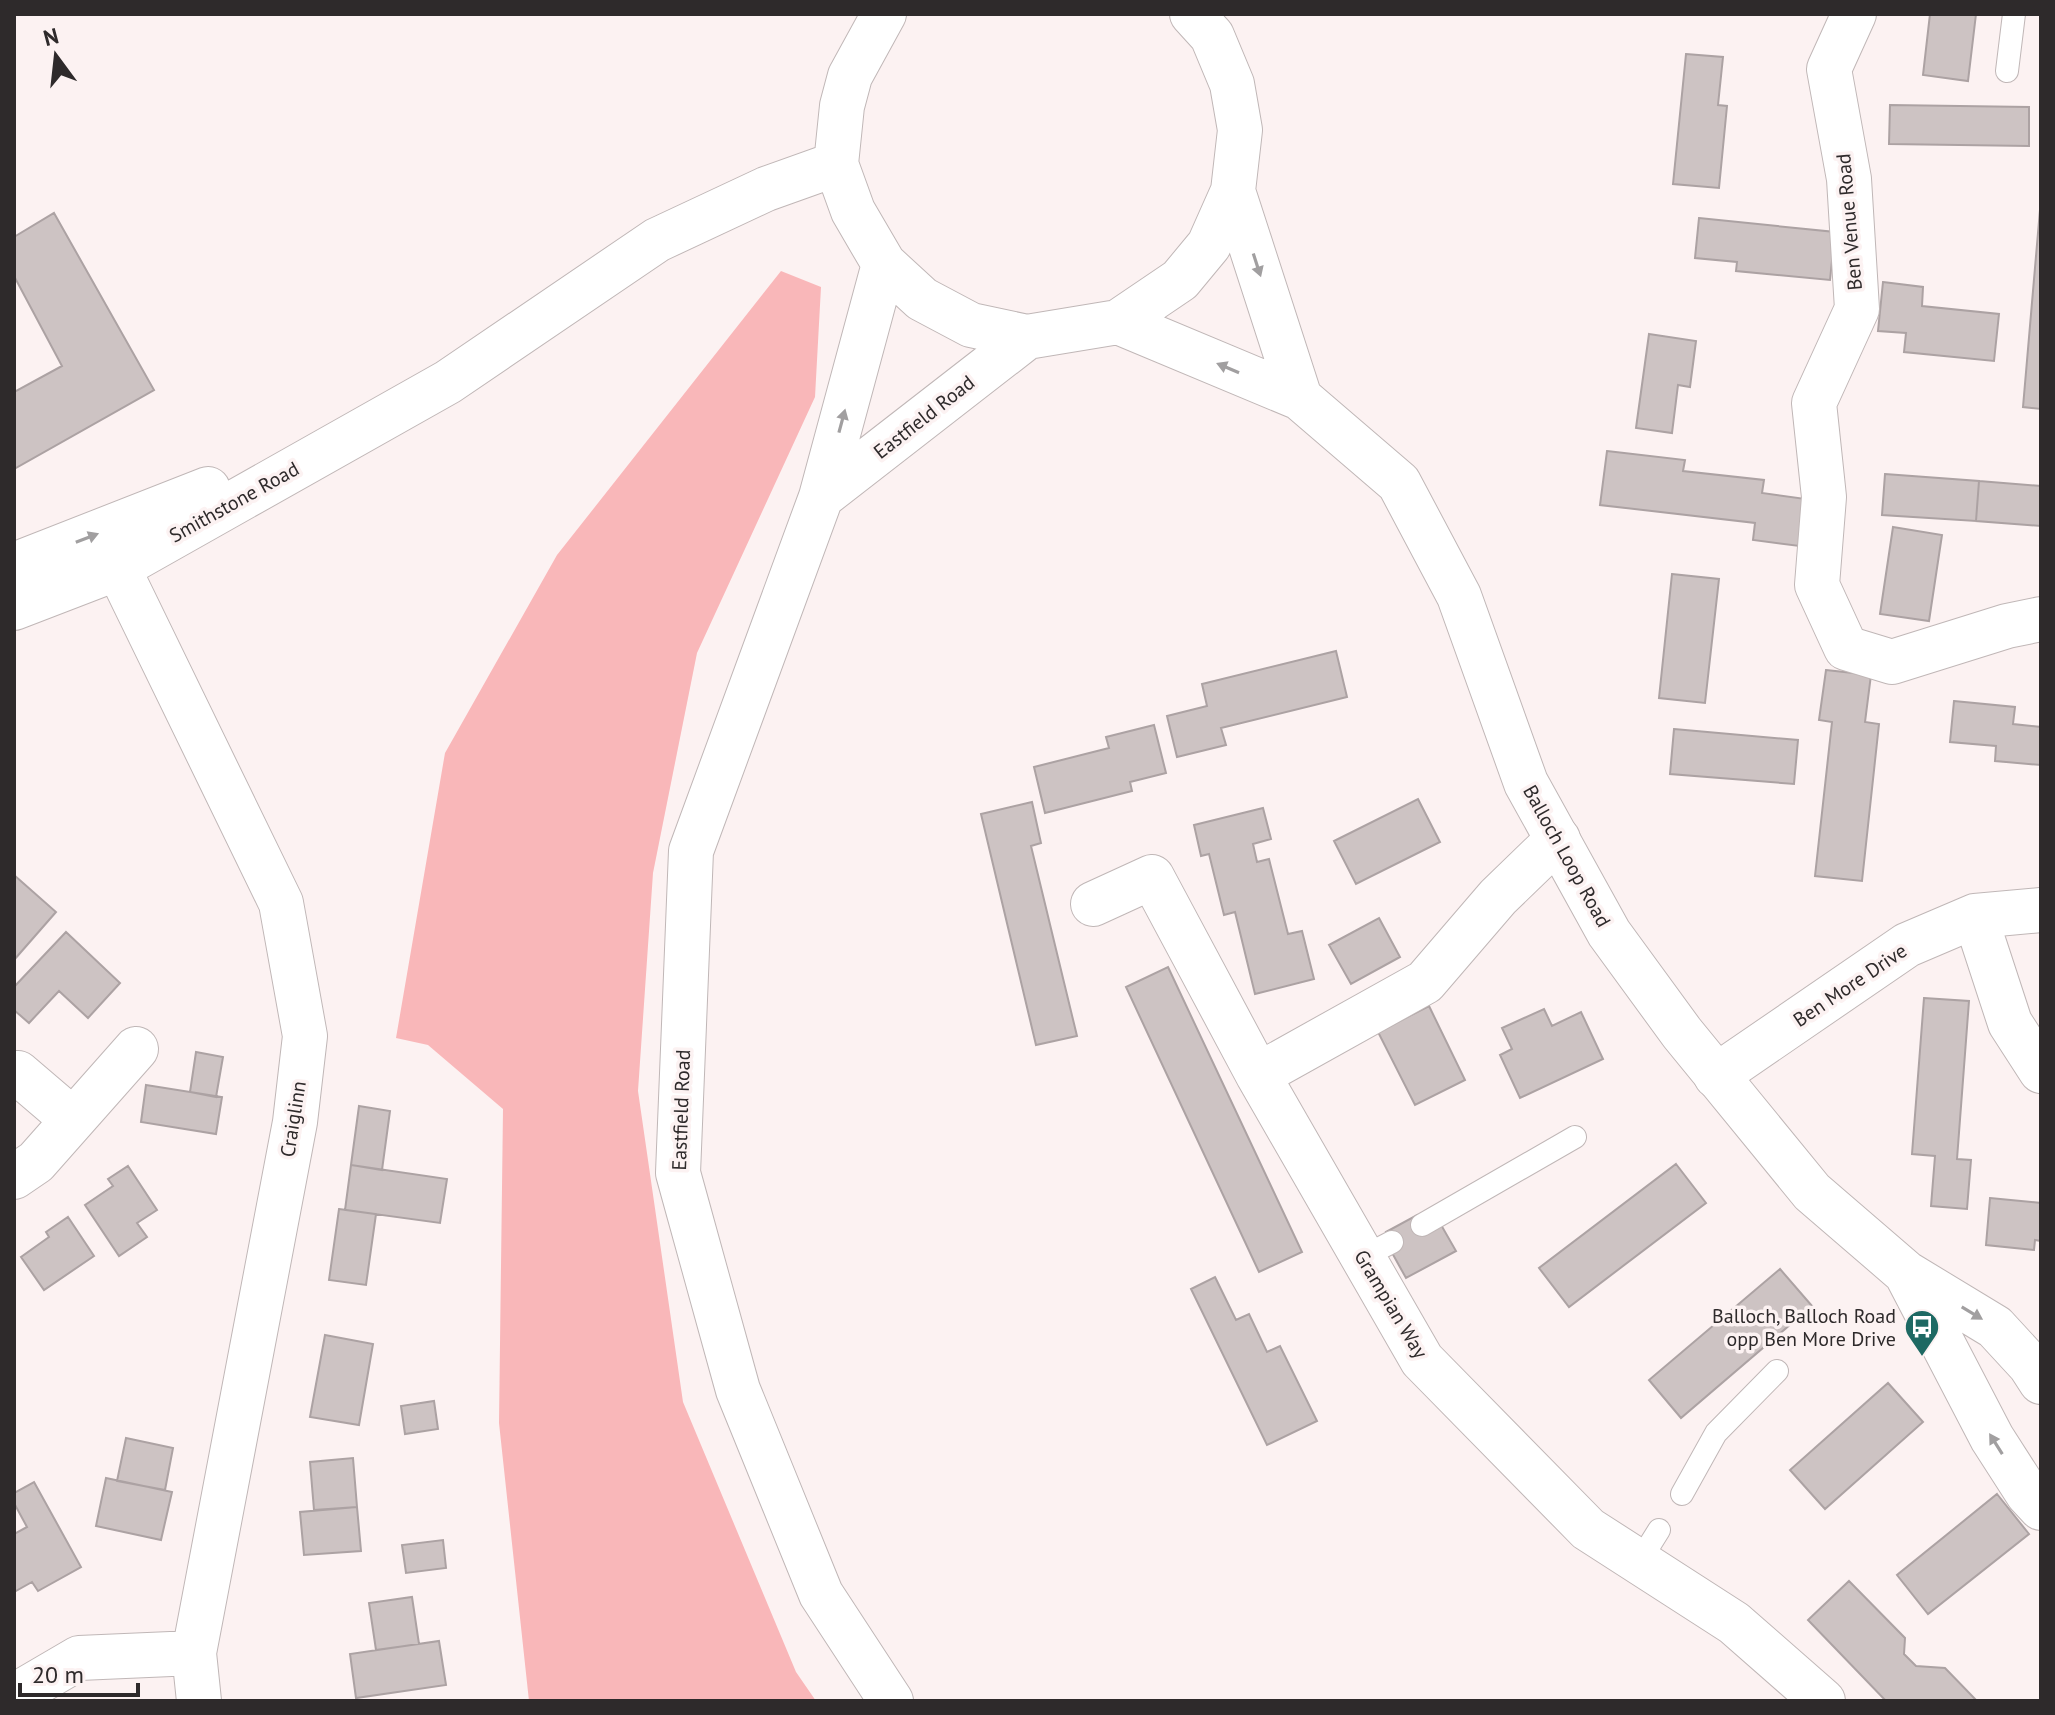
<svg xmlns="http://www.w3.org/2000/svg" width="2055" height="1715" viewBox="0 0 2055 1715" font-family="'PT Sans',sans-serif">
  <style>
    .green { fill: #f9b7b9 }
    .building { fill: #cdc3c3; stroke: #aca2a3; stroke-width: 2 }
    .lines { fill: none; stroke-linecap: round; stroke-linejoin: round }
    .lane-casing { stroke: #c0b7b7; stroke-width: 24 }
    .street-casing { stroke: #c0b7b7; stroke-width: 46 }
    .secondary-casing { stroke: #c0b7b7; stroke-width: 46 }
    .lane { stroke: #fff; stroke-width: 22 }
    .street { stroke: #fff; stroke-width: 44 }
    .secondary { stroke: #fff; stroke-width: 44 }
    .oneway { fill: #a19fa0 }
    .labels { text-anchor: middle; dominant-baseline: central; stroke-width: 7; stroke-linejoin: round; paint-order: stroke }
    .street-label { font-size: 20px; fill: #2e2a2b; stroke: #fcf2f2 }
    .poi-label { font-size: 20px; fill: #2e2a2b; stroke: #fcf2f2; text-anchor: end }
  </style>
  <rect width="100%" height="100%" fill="#fcf2f2"/>
  <!-- green -->
  <path class="green" d="M 781,271 L 821,287 L 815,397 L 697,653 L 653,873 L 638,1091 L 683,1402 L 796,1672 L 816,1701 L 529,1701 L 499,1423 L 503,1109 L 428,1045 L 396,1038 L 445,753 L 557,555 Z"/>
  <!-- building -->
  <path class="building" d="M 1930,14 L 1976,14 L 1968,81 L 1923,75 Z
    M 1686,54 L 1723,57 L 1718,105 L 1727,106 L 1719,188 L 1673,184 Z
    M 1890,105 L 2029,107 L 2029,146 L 1889,144 Z
    M 2041,198 L 2041,409 L 2023,407 Z
    M 54,213 L 154,390 L 14,469 L 14,392 L 62,366 L 14,276 L 14,237 Z
    M 1699,218 L 1835,232 L 1830,280 L 1736,271 L 1737,262 L 1695,258 Z
    M 1883,282 L 1923,287 L 1922,306 L 1999,314 L 1994,361 L 1904,352 L 1906,333 L 1878,331 Z
    M 1649,334 L 1696,341 L 1690,387 L 1678,385 L 1672,433 L 1636,428 Z
    M 1607,451 L 1685,460 L 1683,471 L 1764,480 L 1762,493 L 1813,500 L 1807,547 L 1753,540 L 1755,523 L 1600,505 Z
    M 1885,474 L 1979,481 L 1976,521 L 1882,515 Z
    M 1979,481 L 2041,486 L 2041,526 L 1976,521 Z
    M 1893,527 L 1942,535 L 1929,621 L 1880,614 Z
    M 1672,574 L 1719,579 L 1705,703 L 1659,698 Z
    M 1336,651 L 1347,697 L 1221,728 L 1226,745 L 1177,757 L 1167,716 L 1207,706 L 1202,684 Z
    M 1826,670 L 1871,675 L 1865,722 L 1879,724 L 1862,881 L 1815,876 L 1832,722 L 1819,720 Z
    M 1954,701 L 2015,707 L 2013,724 L 2041,727 L 2041,765 L 1995,761 L 1996,746 L 1950,742 Z
    M 1154,725 L 1166,773 L 1130,782 L 1132,791 L 1045,813 L 1034,767 L 1109,748 L 1106,737 Z
    M 1674,729 L 1798,740 L 1794,784 L 1670,774 Z
    M 1418,799 L 1440,842 L 1356,884 L 1334,841 Z
    M 1032,802 L 1041,843 L 1031,846 L 1077,1036 L 1036,1045 L 981,814 Z
    M 1263,808 L 1271,839 L 1253,844 L 1257,862 L 1269,859 L 1288,934 L 1302,931 L 1314,979 L 1255,994 L 1235,912 L 1224,915 L 1209,854 L 1201,856 L 1194,825 Z
    M 14,875 L 56,912 L 14,960 Z
    M 1379,918 L 1400,957 L 1351,984 L 1329,945 Z
    M 66,932 L 120,983 L 88,1018 L 59,991 L 29,1023 L 14,1010 L 14,987 Z
    M 1168,967 L 1302,1252 L 1259,1272 L 1126,987 Z
    M 1924,998 L 1969,1001 L 1957,1159 L 1971,1160 L 1967,1209 L 1931,1206 L 1935,1156 L 1912,1154 Z
    M 1429,1006 L 1465,1080 L 1415,1105 L 1378,1032 Z
    M 1544,1009 L 1552,1026 L 1581,1012 L 1603,1059 L 1520,1098 L 1500,1055 L 1512,1049 L 1502,1028 Z
    M 196,1052 L 223,1057 L 216,1097 L 190,1092 Z
    M 146,1085 L 222,1097 L 216,1134 L 141,1122 Z
    M 359,1106 L 390,1111 L 382,1170 L 351,1165 Z
    M 1676,1164 L 1706,1203 L 1569,1307 L 1539,1268 Z
    M 351,1165 L 447,1179 L 440,1223 L 345,1210 Z
    M 128,1166 L 157,1210 L 137,1223 L 147,1237 L 119,1256 L 85,1205 L 113,1186 L 108,1179 Z
    M 1990,1198 L 2041,1203 L 2041,1241 L 2035,1240 L 2034,1250 L 1986,1245 Z
    M 339,1209 L 376,1214 L 366,1285 L 329,1280 Z
    M 1417,1215 L 1426,1231 L 1440,1223 L 1456,1251 L 1406,1278 L 1391,1251 L 1395,1247 L 1386,1232 Z
    M 68,1217 L 94,1256 L 44,1290 L 21,1257 L 49,1237 L 46,1232 Z
    M 1780,1269 L 1812,1306 L 1681,1418 L 1649,1380 Z
    M 1215,1277 L 1236,1320 L 1249,1314 L 1267,1352 L 1280,1346 L 1317,1421 L 1267,1445 L 1191,1289 Z
    M 325,1335 L 373,1344 L 359,1425 L 310,1417 Z
    M 1888,1383 L 1923,1422 L 1825,1509 L 1790,1470 Z
    M 434,1401 L 438,1429 L 405,1434 L 401,1406 Z
    M 126,1438 L 173,1448 L 165,1490 L 117,1481 Z
    M 353,1458 L 357,1507 L 314,1510 L 310,1462 Z
    M 106,1478 L 172,1492 L 161,1540 L 96,1526 Z
    M 34,1482 L 81,1567 L 38,1591 L 32,1582 L 14,1592 L 14,1534 L 27,1527 L 14,1503 L 14,1493 Z
    M 1997,1494 L 2029,1534 L 1928,1614 L 1897,1575 Z
    M 357,1507 L 361,1551 L 304,1555 L 300,1512 Z
    M 443,1540 L 446,1568 L 406,1573 L 402,1545 Z
    M 1849,1581 L 1905,1638 L 1904,1654 L 1916,1666 L 1945,1668 L 1977,1701 L 1886,1701 L 1808,1620 Z
    M 412,1597 L 419,1644 L 376,1650 L 369,1603 Z
    M 439,1641 L 446,1685 L 356,1698 L 350,1654 Z"/>
  <g class="lines">
    <defs>
      <path id="lane" d="M 2007,71 L 2014,14
        M 1422,1225 L 1575,1137
        M 1363,1257 L 1392,1242
        M 1682,1494 L 1716,1433 L 1777,1371
        M 1639,1562 L 1659,1530"/>
      <path id="street" d="M 1854,14 L 1829,69 L 1849,179 L 1857,309 L 1814,403 L 1824,497 L 1817,585 L 1846,648 L 1892,662 L 2007,626 L 2041,619
        M 118,568 L 281,903 L 305,1036 L 295,1122 L 194,1653 L 199,1701
        M 1093,904 L 1152,877 L 1258,1075 L 1422,1360 L 1588,1529 L 1734,1623 L 1823,1701
        M 1975,916 L 2010,1023 L 2041,1071
        M 18,1073 L 73,1120
        M 1258,1075 L 1425,982 L 1498,897 L 1558,839
        M 1716,1076 L 1907,945 L 1975,916 L 2041,910
        M 14,1177 L 36,1162 L 136,1049
        M 14,1696 L 79,1658 L 194,1653"/>
      <path id="secondary" d="M 884,14 L 850,76 L 842,106 L 836,164 L 853,211 L 884,264 L 922,299 L 971,325 L 1027,337 L 1118,322 L 1180,280 L 1209,245 L 1233,191 L 1240,130 L 1232,84 L 1212,36 L 1192,14
        M 1233,191 L 1300,398
        M 884,264 L 821,497 L 691,851 L 678,1173 L 738,1390 L 821,1594 L 891,1701
        M 1118,322 L 1300,398 L 1399,483 L 1459,596 L 1526,783 L 1609,933 L 1682,1033 L 1812,1192 L 1906,1273 L 1995,1327 L 2030,1365 L 2041,1382
        M 821,497 L 1027,337
        M 14,565 L 208,489
        M 14,608 L 118,568 L 448,382 L 657,240 L 766,189 L 836,164
        M 1906,1273 L 1992,1438 L 2028,1494 L 2041,1508"/>
    </defs>
    <!-- lane casing -->
    <use href="#lane" class="lane-casing"/>
    <!-- street casing -->
    <use href="#street" class="street-casing"/>
    <!-- secondary casing -->
    <use href="#secondary" class="secondary-casing"/>
    <!-- lane -->
    <use href="#lane" class="lane"/>
    <!-- street -->
    <use href="#street" class="street"/>
    <!-- secondary -->
    <use href="#secondary" class="secondary"/>
  </g>
  <!-- one-way arrows -->
  <defs><path id="oneway-solid" d="M-6-.8H1V-3.2L6.5 0L1 3.2V.8H-6Z" transform="scale(2)"/></defs>
  <g class="oneway">
    <use href="#oneway-solid" transform="translate(1257 265) rotate(72)"/>
    <use href="#oneway-solid" transform="translate(1228 368) rotate(-157)"/>
    <use href="#oneway-solid" transform="translate(842 421) rotate(-75)"/>
    <use href="#oneway-solid" transform="translate(87 538) rotate(-21)"/>
    <use href="#oneway-solid" transform="translate(1972 1313) rotate(31)"/>
    <use href="#oneway-solid" transform="translate(1996 1444) rotate(-122)"/>
  </g>
  <!-- icons -->
  <defs>
    <symbol id="bus-pin" viewBox="-11 -11 22 30"><path d="M0 17L-7.5 6A9.5 9.5 0 1 1 7.5 6Z" fill="#1e6963" stroke="#fcf2f2"/><path d="M-5-6H5V4H4V6H2V4H-2V6H-4V4H-5ZM-3.5-4V0h7V-4ZM-3.5 1.2v1.5H-2V1.2ZM2 1.2v1.5H3.5V1.2Z" fill="#fff"/></symbol>
  </defs>
  <g fill-rule="evenodd">
    <use href="#bus-pin" x="1902" y="1307" width="40" height="54"/>
  </g>
  <g class="labels">
    <!-- street labels -->
    <g class="street-label">
      <text transform="translate(1849 222) rotate(-95)">Ben Venue Road</text>
      <text transform="translate(924 417) rotate(-38)">Eastfield Road</text>
      <text transform="translate(234 502) rotate(-29)">Smithstone Road</text>
      <text transform="translate(1567 856) rotate(61)">Balloch Loop Road</text>
      <text transform="translate(1850 985) rotate(-34)">Ben More Drive</text>
      <text transform="translate(681 1110) rotate(-88)">Eastfield Road</text>
      <text transform="translate(293 1119) rotate(-81)">Craiglinn</text>
      <text transform="translate(1391 1304) rotate(59)">Grampian Way</text>
    </g>
    <!-- poi labels -->
    <g class="poi-label">
      <text x="1896" y="1316">Balloch, Balloch Road<tspan x="1896" dy="23">opp Ben More Drive</tspan></text>
    </g>
  </g>
  <!-- border -->
  <rect width="2055" height="1715" fill="none" stroke="#2e2a2b" stroke-width="32"/>
  <!-- north arrow -->
  <g transform="translate(56 56) rotate(345)" stroke="#fcf2f2" stroke-width="6" paint-order="stroke">
  <path d="M0-6L14 30L0 20L-14 30Z" fill="#2e2a2b"/>
  <text y="-12" font-size="22" font-weight="bold" text-anchor="middle" fill="#2e2a2b">N</text>
  </g>
  <!-- scale -->
  <path d="M20 1683v12h118v-12" fill="none" stroke="#2e2a2b" stroke-width="4"/>
  <text x="32" y="1683" font-size="24" fill="#2e2a2b" stroke="#fcf2f2" stroke-width="6" paint-order="stroke">20 m</text>
</svg>
